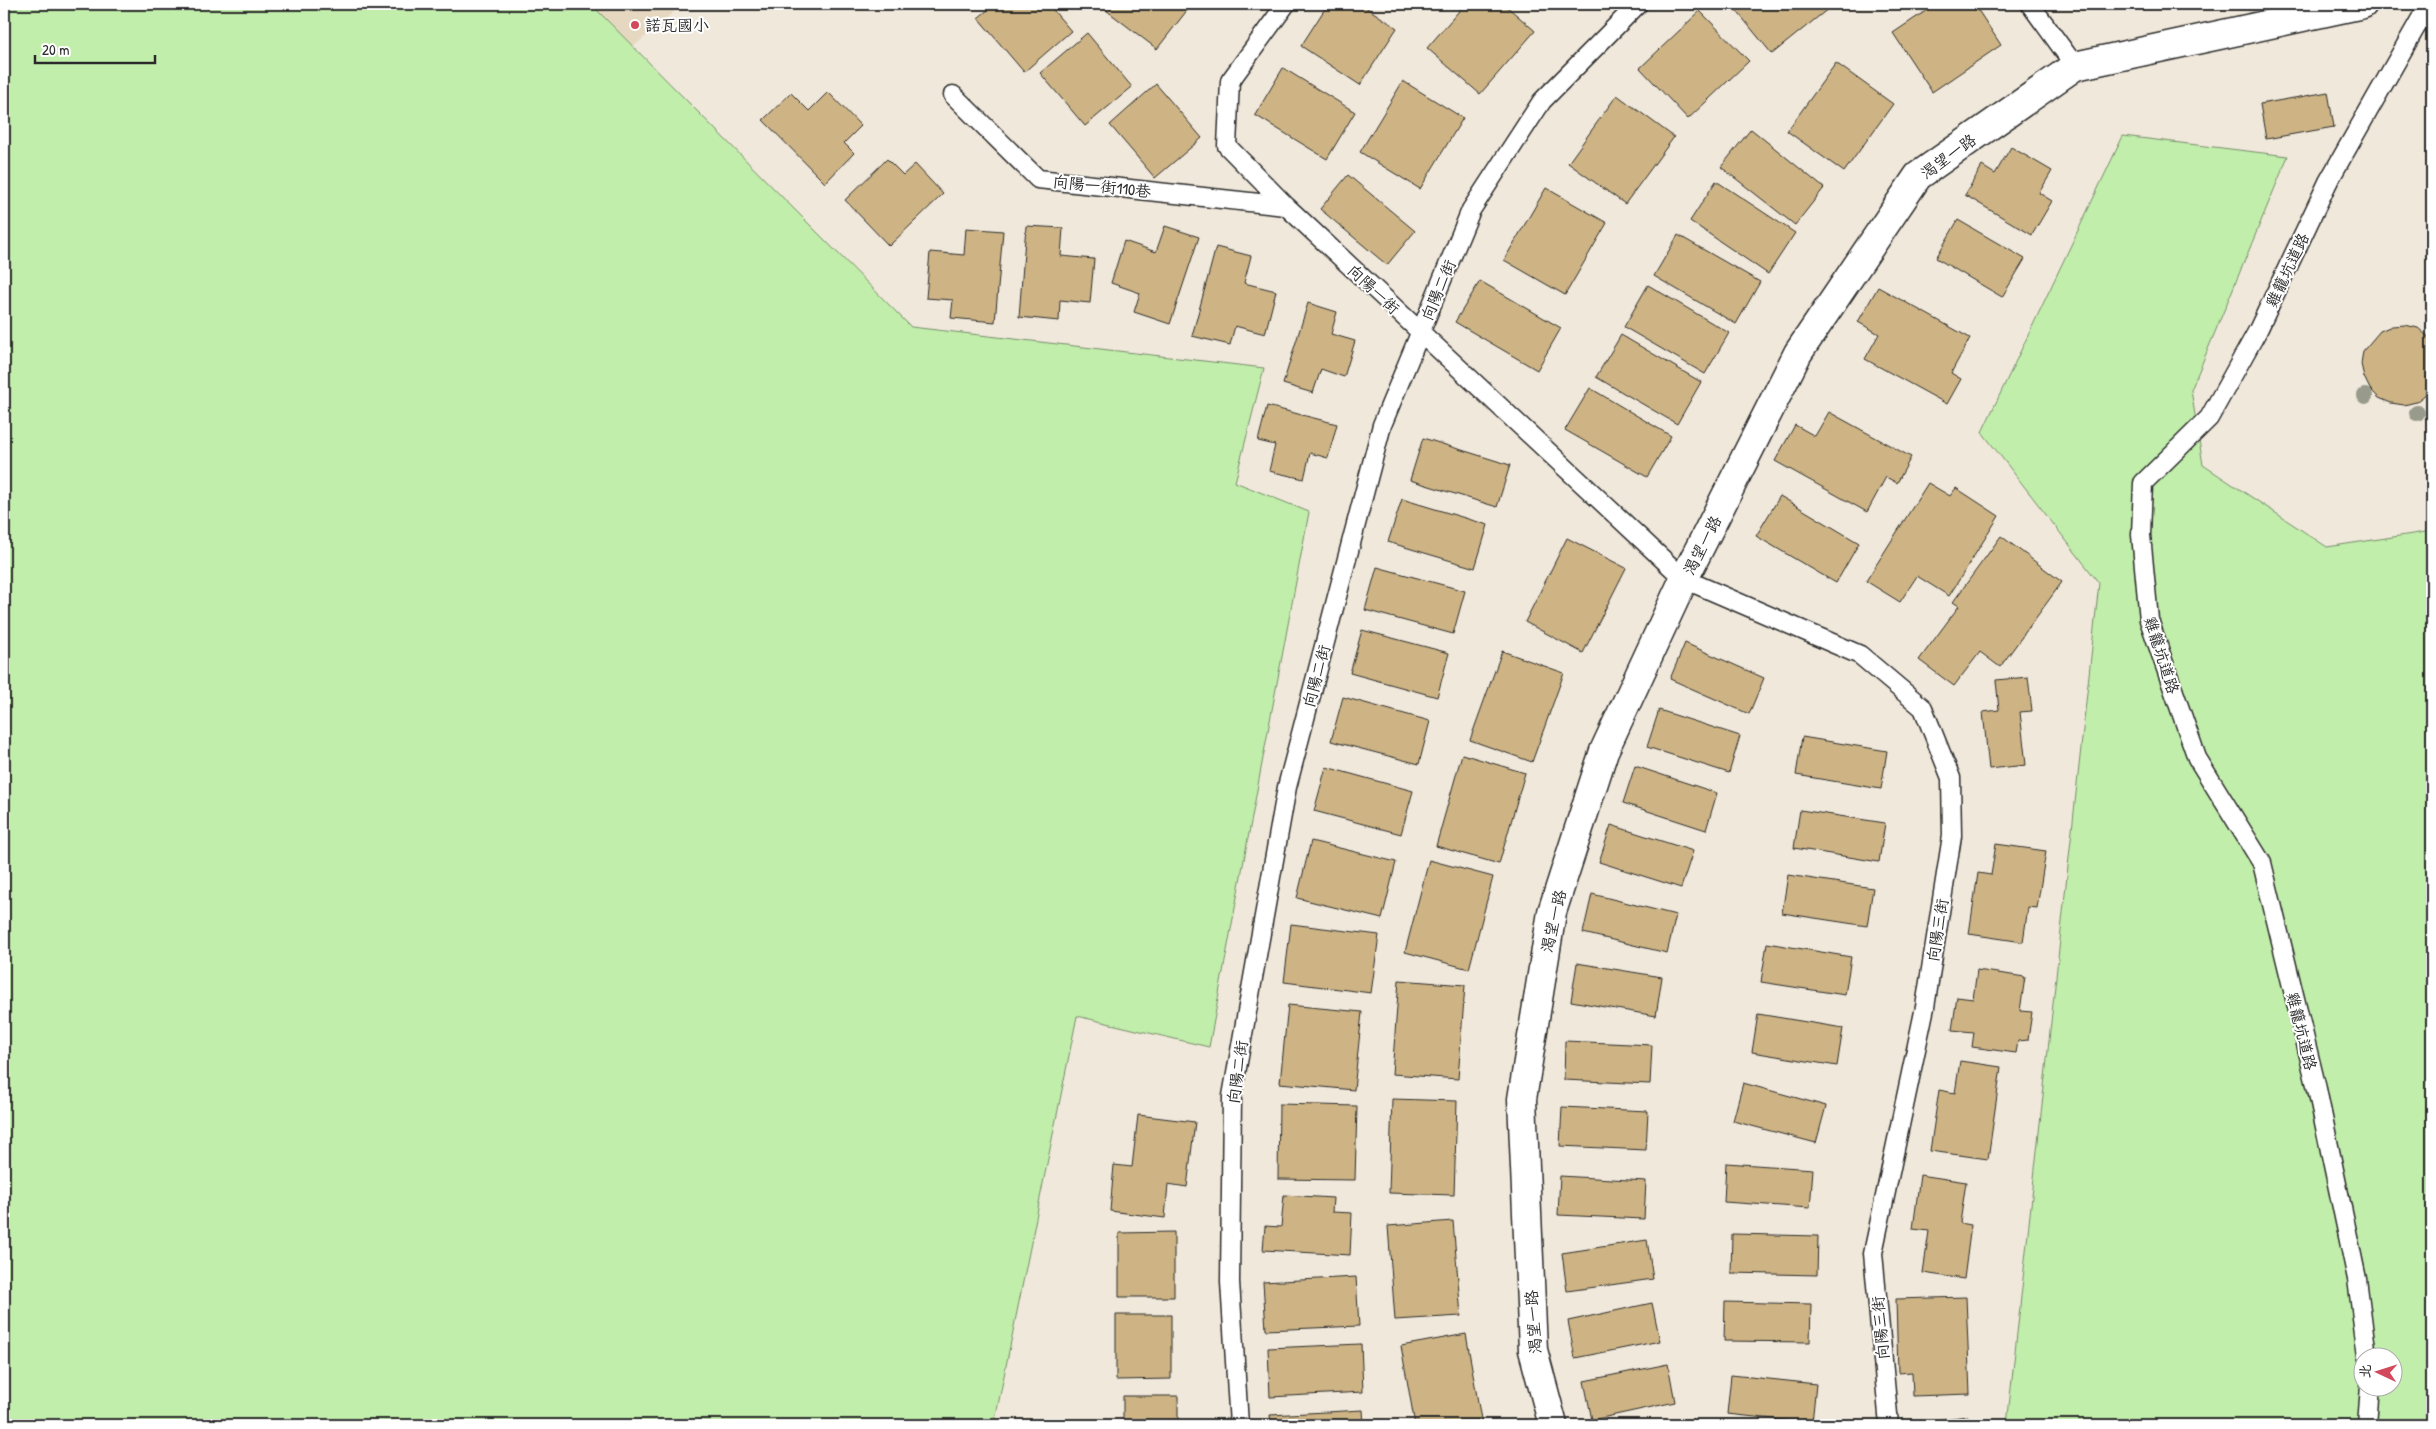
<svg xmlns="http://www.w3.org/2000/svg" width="2436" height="1429" viewBox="0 0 2436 1429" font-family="'Patrick Hand','LXGW WenKai TC',sans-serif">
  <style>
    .built { fill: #e6d8c0 }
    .green { fill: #c1eeab; stroke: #768c6b; fill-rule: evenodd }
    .building { fill: #ceb484; stroke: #2b2b2b }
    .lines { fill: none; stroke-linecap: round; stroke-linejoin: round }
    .service-casing { stroke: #2b2b2b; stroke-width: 21 }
    .minor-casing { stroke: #2b2b2b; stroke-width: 31 }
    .service { stroke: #fff; stroke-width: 18 }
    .minor { stroke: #fff; stroke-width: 28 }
    .tree { fill: #989b8b }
    .poi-dot { fill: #d1495b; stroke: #fff; stroke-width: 2 }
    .labels { text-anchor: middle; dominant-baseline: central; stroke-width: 4; stroke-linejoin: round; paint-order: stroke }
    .poi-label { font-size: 16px; fill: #2b2b2b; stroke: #fff; text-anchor: start }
    .street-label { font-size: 16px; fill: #2b2b2b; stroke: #fff }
  </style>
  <rect width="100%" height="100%" fill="#f0e8da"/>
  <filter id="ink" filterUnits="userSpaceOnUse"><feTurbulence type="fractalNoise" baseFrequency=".02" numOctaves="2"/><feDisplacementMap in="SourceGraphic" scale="10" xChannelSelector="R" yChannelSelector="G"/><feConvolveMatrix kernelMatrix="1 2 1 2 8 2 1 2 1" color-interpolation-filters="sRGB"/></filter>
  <g filter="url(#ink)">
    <!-- built -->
    <path class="built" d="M 591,4 L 683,4 L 633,47 Z"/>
    <!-- green -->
    <path class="green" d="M 4,4 L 591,4 L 911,327 L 1264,368 L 1235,482 L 1309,512 L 1209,1047 L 1077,1016 L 994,1425 L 4,1425 Z
      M 2123,136 L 2288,156 L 2191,390 L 2203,465 L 2327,547 L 2432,531 L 2432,1425 L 2007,1425 L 2099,583 L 1982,432 ZM 2364,1356 L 2394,1356 L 2394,1386 L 2364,1386 Z"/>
    <!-- building -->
    <path class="building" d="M 995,4 L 1048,4 L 1071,31 L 1024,72 L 978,18 Z
      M 1104,4 L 1192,4 L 1157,49 L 1102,7 Z
      M 1328,4 L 1361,4 L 1397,28 L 1360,85 L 1301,46 Z
      M 1465,4 L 1504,4 L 1535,31 L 1480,94 L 1427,48 Z
      M 1731,4 L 1834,4 L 1772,54 Z
      M 1936,4 L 1974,4 L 2001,45 L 1932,92 L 1893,33 Z
      M 1700,11 L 1749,61 L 1688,119 L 1640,68 Z
      M 1087,33 L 1132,87 L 1085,126 L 1040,73 Z
      M 1836,63 L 1893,104 L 1844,172 L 1787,131 Z
      M 1283,68 L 1355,112 L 1327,159 L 1255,115 Z
      M 1403,81 L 1463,118 L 1420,189 L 1360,152 Z
      M 1156,84 L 1202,138 L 1155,178 L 1110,125 Z
      M 828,92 L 861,126 L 844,143 L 854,153 L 825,183 L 763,120 L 791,93 L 809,111 Z
      M 2328,92 L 2334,127 L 2266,139 L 2260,104 Z
      M 1617,95 L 1674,137 L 1625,204 L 1568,163 Z
      M 1751,129 L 1824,188 L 1795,225 L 1721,167 Z
      M 2011,147 L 2052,171 L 2039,193 L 2052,201 L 2032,235 L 1965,195 L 1982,166 L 1995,174 Z
      M 887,159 L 903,175 L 915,164 L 943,194 L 889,246 L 845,200 Z
      M 1348,175 L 1415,231 L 1387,265 L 1320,209 Z
      M 1716,181 L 1795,233 L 1768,274 L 1690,221 Z
      M 1546,188 L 1607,223 L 1565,295 L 1504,260 Z
      M 1958,220 L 2025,259 L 2002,297 L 1936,258 Z
      M 1026,226 L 1063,228 L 1061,256 L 1094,259 L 1090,303 L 1060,300 L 1059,321 L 1019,317 Z
      M 1165,226 L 1199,237 L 1170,324 L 1134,312 L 1140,293 L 1111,283 L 1124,241 L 1156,252 Z
      M 966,228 L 1003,231 L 995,322 L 951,318 L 953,300 L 926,298 L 930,252 L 964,255 Z
      M 1678,235 L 1760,282 L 1736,324 L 1654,276 Z
      M 1216,247 L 1251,256 L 1244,283 L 1276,291 L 1265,334 L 1235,326 L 1230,345 L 1192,336 Z
      M 1480,281 L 1561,328 L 1537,370 L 1455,322 Z
      M 1648,285 L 1729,333 L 1705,374 L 1624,327 Z
      M 1878,287 L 1970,338 L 1951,373 L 1961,379 L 1947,404 L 1865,359 L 1879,334 L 1858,322 Z
      M 1308,303 L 1337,312 L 1331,334 L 1355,341 L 1344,377 L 1321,369 L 1313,393 L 1283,384 Z
      M 2405,325 L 2418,328 L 2432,340 L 2432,389 L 2416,402 L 2404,405 L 2391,403 L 2379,398 L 2370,389 L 2364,377 L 2361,364 L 2363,351 L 2380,331 L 2392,326 Z
      M 1621,335 L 1701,382 L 1677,424 L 1596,377 Z
      M 1590,388 L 1671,436 L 1647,477 L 1565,430 Z
      M 1267,406 L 1337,424 L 1328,458 L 1310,453 L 1304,479 L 1269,471 L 1275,445 L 1258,441 Z
      M 1829,412 L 1911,457 L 1897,483 L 1886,477 L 1867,512 L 1775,461 L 1795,425 L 1815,436 Z
      M 1423,438 L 1510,465 L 1497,507 L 1410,480 Z
      M 1928,483 L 1950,496 L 1956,488 L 1999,516 L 1949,596 L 1917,576 L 1900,602 L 1866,581 Z
      M 1780,496 L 1859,543 L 1836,583 L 1756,536 Z
      M 1402,499 L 1488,525 L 1475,568 L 1388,542 Z
      M 2001,536 L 2062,582 L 2000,667 L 1980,652 L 1954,686 L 1919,660 L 1959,606 L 1953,602 Z
      M 1567,538 L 1626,568 L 1583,653 L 1525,622 Z
      M 1377,567 L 1465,591 L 1453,634 L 1365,610 Z
      M 1362,630 L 1449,653 L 1437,697 L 1350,673 Z
      M 1685,643 L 1764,678 L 1749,714 L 1670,679 Z
      M 1502,651 L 1564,673 L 1532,762 L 1470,740 Z
      M 2028,677 L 2032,711 L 2020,712 L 2026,765 L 1989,769 L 1983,712 L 1999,710 L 1996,680 Z
      M 1343,697 L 1430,721 L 1419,764 L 1331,741 Z
      M 1659,710 L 1740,736 L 1729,773 L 1647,747 Z
      M 1802,737 L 1887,751 L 1881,789 L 1796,775 Z
      M 1462,754 L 1525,773 L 1499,864 L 1436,846 Z
      M 1635,766 L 1717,793 L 1706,830 L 1623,803 Z
      M 1326,767 L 1413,791 L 1401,834 L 1314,811 Z
      M 1800,810 L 1885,823 L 1879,862 L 1794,848 Z
      M 1611,825 L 1693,851 L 1681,888 L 1599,862 Z
      M 1311,841 L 1396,862 L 1382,919 L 1297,898 Z
      M 1996,844 L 2046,851 L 2037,908 L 2028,907 L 2023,942 L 1969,934 L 1978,873 L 1991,875 Z
      M 1429,860 L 1493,877 L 1469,969 L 1405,952 Z
      M 1788,875 L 1873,888 L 1867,926 L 1782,913 Z
      M 1592,894 L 1676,915 L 1667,953 L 1583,933 Z
      M 1291,924 L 1379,935 L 1371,993 L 1284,982 Z
      M 1767,943 L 1851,957 L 1845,995 L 1761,982 Z
      M 1577,963 L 1662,977 L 1656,1016 L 1571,1001 Z
      M 1977,970 L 2025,977 L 2020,1011 L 2032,1012 L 2028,1040 L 2018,1041 L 2016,1053 L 1972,1047 L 1974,1032 L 1952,1030 L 1957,997 L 1973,999 Z
      M 1399,980 L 1465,985 L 1458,1079 L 1392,1074 Z
      M 1288,1005 L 1362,1012 L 1354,1090 L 1280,1083 Z
      M 1758,1014 L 1843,1028 L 1837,1066 L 1752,1052 Z
      M 1565,1041 L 1652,1045 L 1650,1084 L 1564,1080 Z
      M 1960,1061 L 2001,1067 L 1988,1159 L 1930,1151 L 1939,1090 L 1955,1093 Z
      M 1743,1083 L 1826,1106 L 1816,1143 L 1733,1121 Z
      M 1392,1099 L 1457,1101 L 1454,1195 L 1389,1193 Z
      M 1279,1104 L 1357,1106 L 1355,1180 L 1278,1179 Z
      M 1562,1107 L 1648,1111 L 1646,1150 L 1560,1146 Z
      M 1138,1115 L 1195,1122 L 1187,1187 L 1168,1184 L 1165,1218 L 1110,1211 L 1114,1165 L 1132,1167 Z
      M 1726,1163 L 1813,1169 L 1810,1208 L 1724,1202 Z
      M 1920,1175 L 1966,1182 L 1960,1223 L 1971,1225 L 1964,1279 L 1923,1273 L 1929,1231 L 1913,1229 Z
      M 1560,1176 L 1646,1181 L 1644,1219 L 1558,1215 Z
      M 1284,1195 L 1333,1198 L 1332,1212 L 1352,1213 L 1350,1255 L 1263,1250 L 1265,1226 L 1281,1227 Z
      M 1453,1221 L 1461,1316 L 1395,1320 L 1388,1226 Z
      M 1174,1232 L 1174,1297 L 1119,1297 L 1119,1233 Z
      M 1732,1234 L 1818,1236 L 1817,1275 L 1731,1273 Z
      M 1647,1240 L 1653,1279 L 1567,1291 L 1562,1253 Z
      M 1356,1277 L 1359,1326 L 1266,1330 L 1263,1282 Z
      M 1966,1297 L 1970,1394 L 1913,1396 L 1912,1372 L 1898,1373 L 1896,1299 Z
      M 1725,1302 L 1811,1304 L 1810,1342 L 1724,1341 Z
      M 1652,1303 L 1660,1341 L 1575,1358 L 1568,1321 Z
      M 1116,1315 L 1171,1315 L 1171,1379 L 1116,1380 Z
      M 1466,1334 L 1482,1425 L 1415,1425 L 1401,1346 Z
      M 1361,1344 L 1363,1392 L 1270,1397 L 1268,1348 Z
      M 1668,1364 L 1675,1402 L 1592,1420 L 1584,1381 Z
      M 1731,1375 L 1816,1384 L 1812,1423 L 1727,1414 Z
      M 1123,1396 L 1178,1396 L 1178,1425 L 1123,1425 Z
      M 1363,1410 L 1364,1425 L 1271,1425 L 1270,1415 Z
      M 1968,1416 L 1969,1425 L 1926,1425 L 1926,1421 Z"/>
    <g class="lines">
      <defs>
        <path id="service" d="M 1286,4 L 1230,81 L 1227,146 L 1286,206 L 1684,579 L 1860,655 L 1923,708 L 1951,778 L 1952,836 L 1925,1007 L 1873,1253 L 1889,1425
          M 2030,4 L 2075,66
          M 953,95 L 1038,179 L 1286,206
          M 2367,1356 L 2357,1279 L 2317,1089 L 2262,863 L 2197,758 L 2149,620 L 2141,535 L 2143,483 L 2209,418 L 2258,330 L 2328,182 L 2429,4
          M 1239,1425 L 1230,1282 L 1232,1096 L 1287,787 L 1382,425 L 1471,210 L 1542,101 L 1638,4
          M 2367,1425 L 2370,1386"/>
        <path id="minor" d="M 1553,1425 L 1533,1350 L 1522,1099 L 1552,912 L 1604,751 L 1684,579 L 1798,353 L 1918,176 L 2075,66 L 2363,4"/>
      </defs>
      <!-- service casing -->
      <use href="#service" class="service-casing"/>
      <!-- minor casing -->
      <use href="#minor" class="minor-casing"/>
      <!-- service -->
      <use href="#service" class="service"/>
      <!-- minor -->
      <use href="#minor" class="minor"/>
    </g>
    <!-- trees -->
    <g class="tree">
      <circle cx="2365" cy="396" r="8"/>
      <circle cx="2417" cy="413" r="8"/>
    </g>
  </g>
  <!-- markers -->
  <circle class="poi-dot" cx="635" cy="25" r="5"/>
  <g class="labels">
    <!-- poi labels -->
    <g class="poi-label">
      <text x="645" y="25">諾瓦國小</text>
    </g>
    <!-- street labels -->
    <g class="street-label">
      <text transform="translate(1948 156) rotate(-36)">渴望一路</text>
      <text transform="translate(1102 186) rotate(6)">向陽一街110巷</text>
      <text transform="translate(2287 270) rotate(-65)">雞籠坑道路</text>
      <text transform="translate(1374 289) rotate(43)">向陽一街</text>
      <text transform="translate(1438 290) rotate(-67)">向陽二街</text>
      <text transform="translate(1702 545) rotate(-63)">渴望一路</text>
      <text transform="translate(2162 655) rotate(72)">雞籠坑道路</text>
      <text transform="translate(1316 676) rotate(-75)">向陽二街</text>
      <text transform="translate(1553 921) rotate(-77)">渴望一路</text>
      <text transform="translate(1937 930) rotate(-81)">向陽三街</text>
      <text transform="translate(2302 1031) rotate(76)">雞籠坑道路</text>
      <text transform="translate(1237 1072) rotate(-82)">向陽二街</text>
      <text transform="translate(1533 1322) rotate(-94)">渴望一路</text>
      <text transform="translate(1880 1328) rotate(-95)">向陽三街</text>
    </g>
  </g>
  <!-- margin -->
  <rect width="2436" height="1429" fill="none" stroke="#fff" stroke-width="20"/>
  <rect x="10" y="10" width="2416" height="1409" fill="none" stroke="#2b2b2b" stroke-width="2" filter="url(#ink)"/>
  <!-- north arrow -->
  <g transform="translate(2378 1372) rotate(274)"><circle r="24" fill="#ffffff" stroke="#aaaaaa"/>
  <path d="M0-4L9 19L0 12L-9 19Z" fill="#d1495b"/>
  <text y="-8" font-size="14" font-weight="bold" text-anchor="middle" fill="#2b2b2b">北</text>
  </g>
  <!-- scale -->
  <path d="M35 55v8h120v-8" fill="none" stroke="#2b2b2b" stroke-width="2.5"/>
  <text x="42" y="55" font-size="15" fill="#2b2b2b" stroke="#ffffff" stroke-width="4" paint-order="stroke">20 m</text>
</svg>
